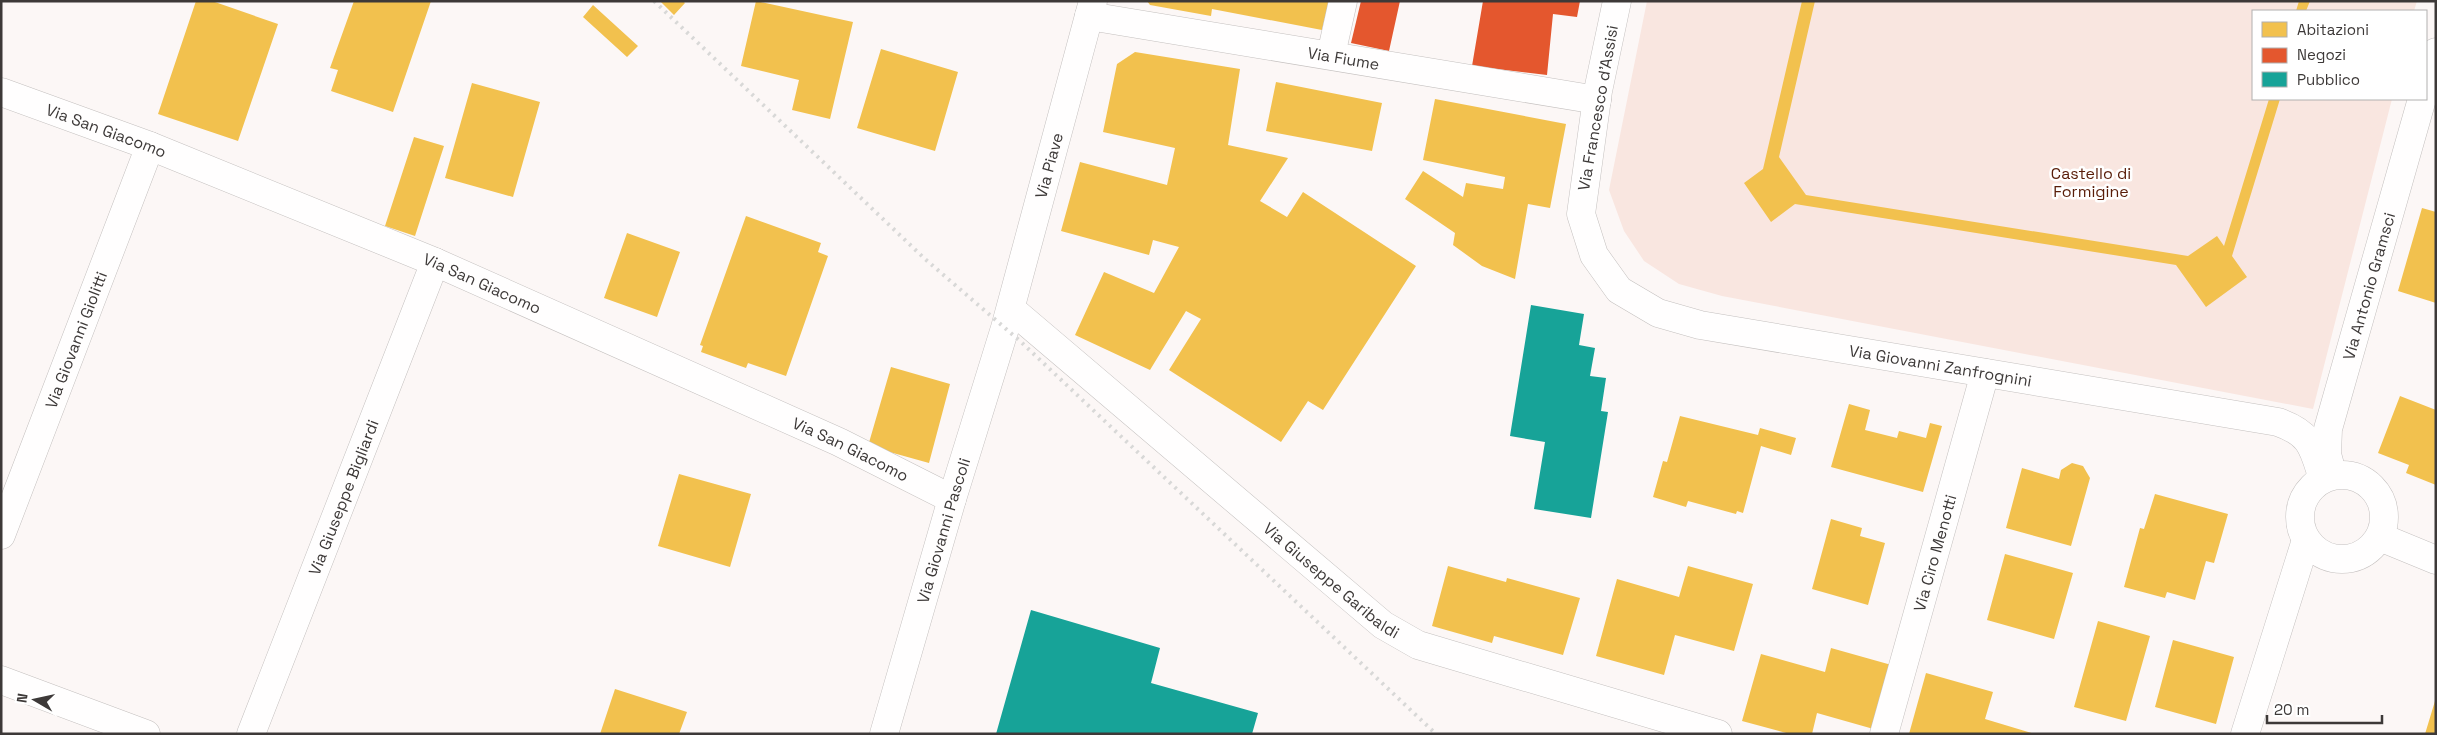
<svg xmlns="http://www.w3.org/2000/svg" width="2437" height="735" viewBox="0 0 2437 735" font-family="'Space Grotesk',sans-serif">
  <style>
    .green { fill: #f9e6e0 }
    .homes { fill: #f2c14e }
    .shops { fill: #e4572e }
    .public { fill: #17a398 }
    .lines { fill: none; stroke-linecap: round; stroke-linejoin: round }
    .minor-casing { stroke: #c4c0bf; stroke-width: 29 }
    .minor { stroke: #fffefe; stroke-width: 28 }
    .rail { stroke: #d8d8d7; stroke-width: 4; stroke-dasharray: 2.5 5; stroke-linecap: butt }
    .labels { text-anchor: middle; dominant-baseline: central; stroke-width: 5; stroke-linejoin: round; paint-order: stroke }
    .street-label { font-size: 16px; fill: #3d3938; stroke: #fff }
    .park-label { font-size: 16px; fill: #591d09; stroke: #fff }
  </style>
  <rect width="100%" height="100%" fill="#fcf7f6"/>
  <!-- green -->
  <path class="green" d="M 1647,1 L 2417,1 L 2414,11 L 2253,11 L 2253,99 L 2392,99 L 2313,409 L 1722,296 L 1679,284 L 1644,261 L 1624,231 L 1609,190 Z"/>
  <!-- homes -->
  <path class="homes" d="M 196,1 L 212,1 L 278,24 L 238,141 L 158,114 Z
    M 354,1 L 431,1 L 393,112 L 331,91 L 338,70 L 330,68 Z
    M 660,1 L 683,1 L 685,3 L 674,15 Z
    M 756,1 L 853,22 L 830,119 L 792,110 L 799,80 L 741,66 Z
    M 1147,1 L 1329,1 L 1322,30 L 1212,9 L 1211,16 L 1150,5 Z
    M 1802,1 L 1815,1 L 1779,157 L 1806,195 L 2188,256 L 2217,236 L 2224,246 L 2269,99 L 2280,99 L 2232,256 L 2247,277 L 2206,307 L 2176,265 L 1795,204 L 1771,222 L 1744,183 L 1763,169 Z
    M 2299,1 L 2310,1 L 2306,11 L 2296,11 Z
    M 593,5 L 638,46 L 627,57 L 583,17 Z
    M 881,49 L 958,72 L 935,151 L 857,128 Z
    M 1135,52 L 1240,69 L 1228,145 L 1288,158 L 1260,201 L 1287,217 L 1303,192 L 1416,266 L 1323,410 L 1308,401 L 1281,442 L 1169,370 L 1201,319 L 1186,311 L 1150,370 L 1075,335 L 1104,272 L 1154,293 L 1179,247 L 1153,240 L 1149,255 L 1061,231 L 1080,162 L 1167,185 L 1175,148 L 1103,132 L 1117,64 Z
    M 1276,82 L 1382,103 L 1372,151 L 1266,131 Z
    M 472,83 L 540,102 L 513,197 L 445,178 Z
    M 1435,99 L 1566,124 L 1550,208 L 1528,204 L 1515,279 L 1482,266 L 1453,245 L 1455,233 L 1405,199 L 1423,171 L 1463,197 L 1466,183 L 1503,189 L 1505,177 L 1423,160 Z
    M 414,137 L 444,146 L 415,236 L 385,226 Z
    M 2422,208 L 2436,212 L 2436,303 L 2398,291 Z
    M 746,216 L 821,243 L 818,252 L 828,256 L 786,376 L 748,363 L 746,368 L 701,352 L 703,346 L 700,345 Z
    M 627,233 L 680,252 L 657,317 L 604,298 Z
    M 891,367 L 950,384 L 929,463 L 868,446 Z
    M 2400,396 L 2436,410 L 2436,485 L 2406,473 L 2409,465 L 2378,453 Z
    M 1849,404 L 1870,410 L 1865,430 L 1897,438 L 1899,431 L 1926,438 L 1930,423 L 1942,426 L 1923,492 L 1831,467 Z
    M 1680,416 L 1758,435 L 1760,428 L 1796,438 L 1791,455 L 1761,446 L 1743,513 L 1737,511 L 1736,514 L 1688,501 L 1686,507 L 1653,497 L 1663,461 L 1667,462 Z
    M 2072,463 L 2083,466 L 2090,478 L 2071,546 L 2006,528 L 2022,468 L 2059,479 L 2061,470 Z
    M 679,474 L 751,494 L 730,567 L 658,546 Z
    M 2155,494 L 2228,514 L 2214,563 L 2206,561 L 2195,600 L 2167,592 L 2165,598 L 2124,587 L 2140,528 L 2144,529 Z
    M 1831,519 L 1862,528 L 1860,536 L 1885,543 L 1868,605 L 1812,589 Z
    M 2005,554 L 2073,573 L 2054,639 L 1987,620 Z
    M 1448,566 L 1506,582 L 1507,578 L 1580,598 L 1563,655 L 1494,636 L 1492,643 L 1432,626 Z
    M 1688,566 L 1753,584 L 1734,651 L 1675,635 L 1664,675 L 1596,656 L 1617,579 L 1679,597 Z
    M 2098,621 L 2150,636 L 2126,721 L 2074,707 Z
    M 2173,640 L 2234,657 L 2216,724 L 2155,707 Z
    M 1831,648 L 1895,666 L 1877,730 L 1817,713 L 1812,734 L 1790,734 L 1742,721 L 1761,654 L 1825,672 Z
    M 1926,673 L 1993,692 L 1985,719 L 2035,734 L 1909,734 Z
    M 615,689 L 687,712 L 679,734 L 600,734 Z
    M 2435,701 L 2436,734 L 2425,734 Z"/>
  <!-- shops -->
  <path class="shops" d="M 1361,1 L 1400,1 L 1389,51 L 1351,43 Z
    M 1483,1 L 1580,1 L 1577,17 L 1553,14 L 1547,75 L 1472,66 Z"/>
  <!-- public -->
  <path class="public" d="M 1531,305 L 1584,314 L 1579,345 L 1595,348 L 1590,376 L 1606,378 L 1601,411 L 1608,412 L 1591,518 L 1534,509 L 1545,442 L 1510,436 Z
    M 1031,610 L 1160,648 L 1151,683 L 1258,713 L 1252,734 L 996,734 Z"/>
  <g class="lines">
    <defs>
      <g id="minor">
        <path id="s1" d="M 1617,1 L 1598,91 L 1581,214 L 1594,255 L 1619,290 L 1658,313 L 1700,325 L 2278,422 C 2312,434 2313,448 2323,479"/>
        <path id="s2" d="M 1089,16 L 1597,100"/>
        <path d="M 1331,55 L 1343,1"/>
        <path d="M 2426,87 L 2436,52"/>
        <path id="s3" d="M 1,92 L 150,146 L 435,262 L 839,442 L 952,499"/>
        <path id="s4" d="M 1011,309 L 1383,625 L 1418,645 L 1718,734"/>
        <path id="s5" d="M 2331,469 L 2327,454 L 2328,429 L 2422,99"/>
        <circle cx="2342" cy="517" r="42"/>
        <path id="s6" d="M 1,535 L 150,146"/>
        <path d="M 2380,537 L 2436,560"/>
        <path d="M 1,680 L 146,734"/>
        <path id="s7" d="M 251,734 L 435,262"/>
        <path id="s8" d="M 884,734 L 952,499 L 1005,328 L 1093,1"/>
        <path id="s9" d="M 1884,734 L 1985,373"/>
        <path d="M 2245,734 L 2306,540"/>
      </g>
    </defs>
    <!-- minor casing -->
    <use href="#minor" class="minor-casing"/>
    <!-- minor -->
    <use href="#minor" class="minor"/>
    <!-- rail -->
    <path class="rail" d="M 654,1 L 925,259 L 1020,341 L 1436,734"/>
  </g>
  <g class="labels">
    <!-- street labels -->
    <g class="street-label">
      <text stroke="none"><textPath href="#s2" startOffset="258">Via Fiume</textPath></text>
      <text transform="translate(1598 108) rotate(-80)">Via Francesco d'Assisi</text>
      <text stroke="none"><textPath href="#s3" startOffset="112">Via San Giacomo</textPath></text>
      <text stroke="none"><textPath href="#s8" startOffset="592">Via Piave</textPath></text>
      <text stroke="none"><textPath href="#s3" startOffset="518">Via San Giacomo</textPath></text>
      <text stroke="none"><textPath href="#s5" startOffset="189">Via Antonio Gramsci</textPath></text>
      <text stroke="none"><textPath href="#s6" startOffset="209">Via Giovanni Giolitti</textPath></text>
      <text stroke="none"><textPath href="#s1" startOffset="635">Via Giovanni Zanfrognini</textPath></text>
      <text stroke="none"><textPath href="#s3" startOffset="922">Via San Giacomo</textPath></text>
      <text stroke="none"><textPath href="#s7" startOffset="254">Via Giuseppe Bigliardi</textPath></text>
      <text stroke="none"><textPath href="#s8" startOffset="212">Via Giovanni Pascoli</textPath></text>
      <text stroke="none"><textPath href="#s9" startOffset="188">Via Ciro Menotti</textPath></text>
      <text stroke="none"><textPath href="#s4" startOffset="420">Via Giuseppe Garibaldi</textPath></text>
    </g>
    <!-- park labels -->
    <g class="park-label">
      <text x="2091" y="173">Castello di<tspan x="2091" dy="18">Formigine</tspan></text>
    </g>
  </g>
  <!-- border -->
  <rect width="2437" height="735" fill="none" stroke="#3d3938" stroke-width="5"/>
  <!-- legend -->
  <rect x="2252" y="10" width="175" height="90" fill="#ffffff" stroke="#b1b0af"/>
  <rect x="2262" y="22" width="25" height="15" fill="#f2c14e" stroke="#b1b0af"/>
  <text x="2297" y="35" font-size="15" fill="#3d3938">Abitazioni</text>
  <rect x="2262" y="48" width="25" height="15" fill="#e4572e" stroke="#b1b0af"/>
  <text x="2297" y="60" font-size="15" fill="#3d3938">Negozi</text>
  <rect x="2262" y="72" width="25" height="15" fill="#17a398" stroke="#b1b0af"/>
  <text x="2297" y="85" font-size="15" fill="#3d3938">Pubblico</text>
  <!-- north arrow -->
  <g transform="translate(35 700) rotate(279)" stroke="#ffffff" stroke-width="4" paint-order="stroke">
  <path d="M0-4L9 19L0 12L-9 19Z" fill="#3d3938"/>
  <text y="-8" font-size="14" font-weight="bold" text-anchor="middle" fill="#3d3938">N</text>
  </g>
  <!-- scale -->
  <path d="M2267 715v8h115v-8" fill="none" stroke="#3d3938" stroke-width="2.5"/>
  <text x="2274" y="715" font-size="15" fill="#3d3938" stroke="#ffffff" stroke-width="4" paint-order="stroke">20 m</text>
</svg>
